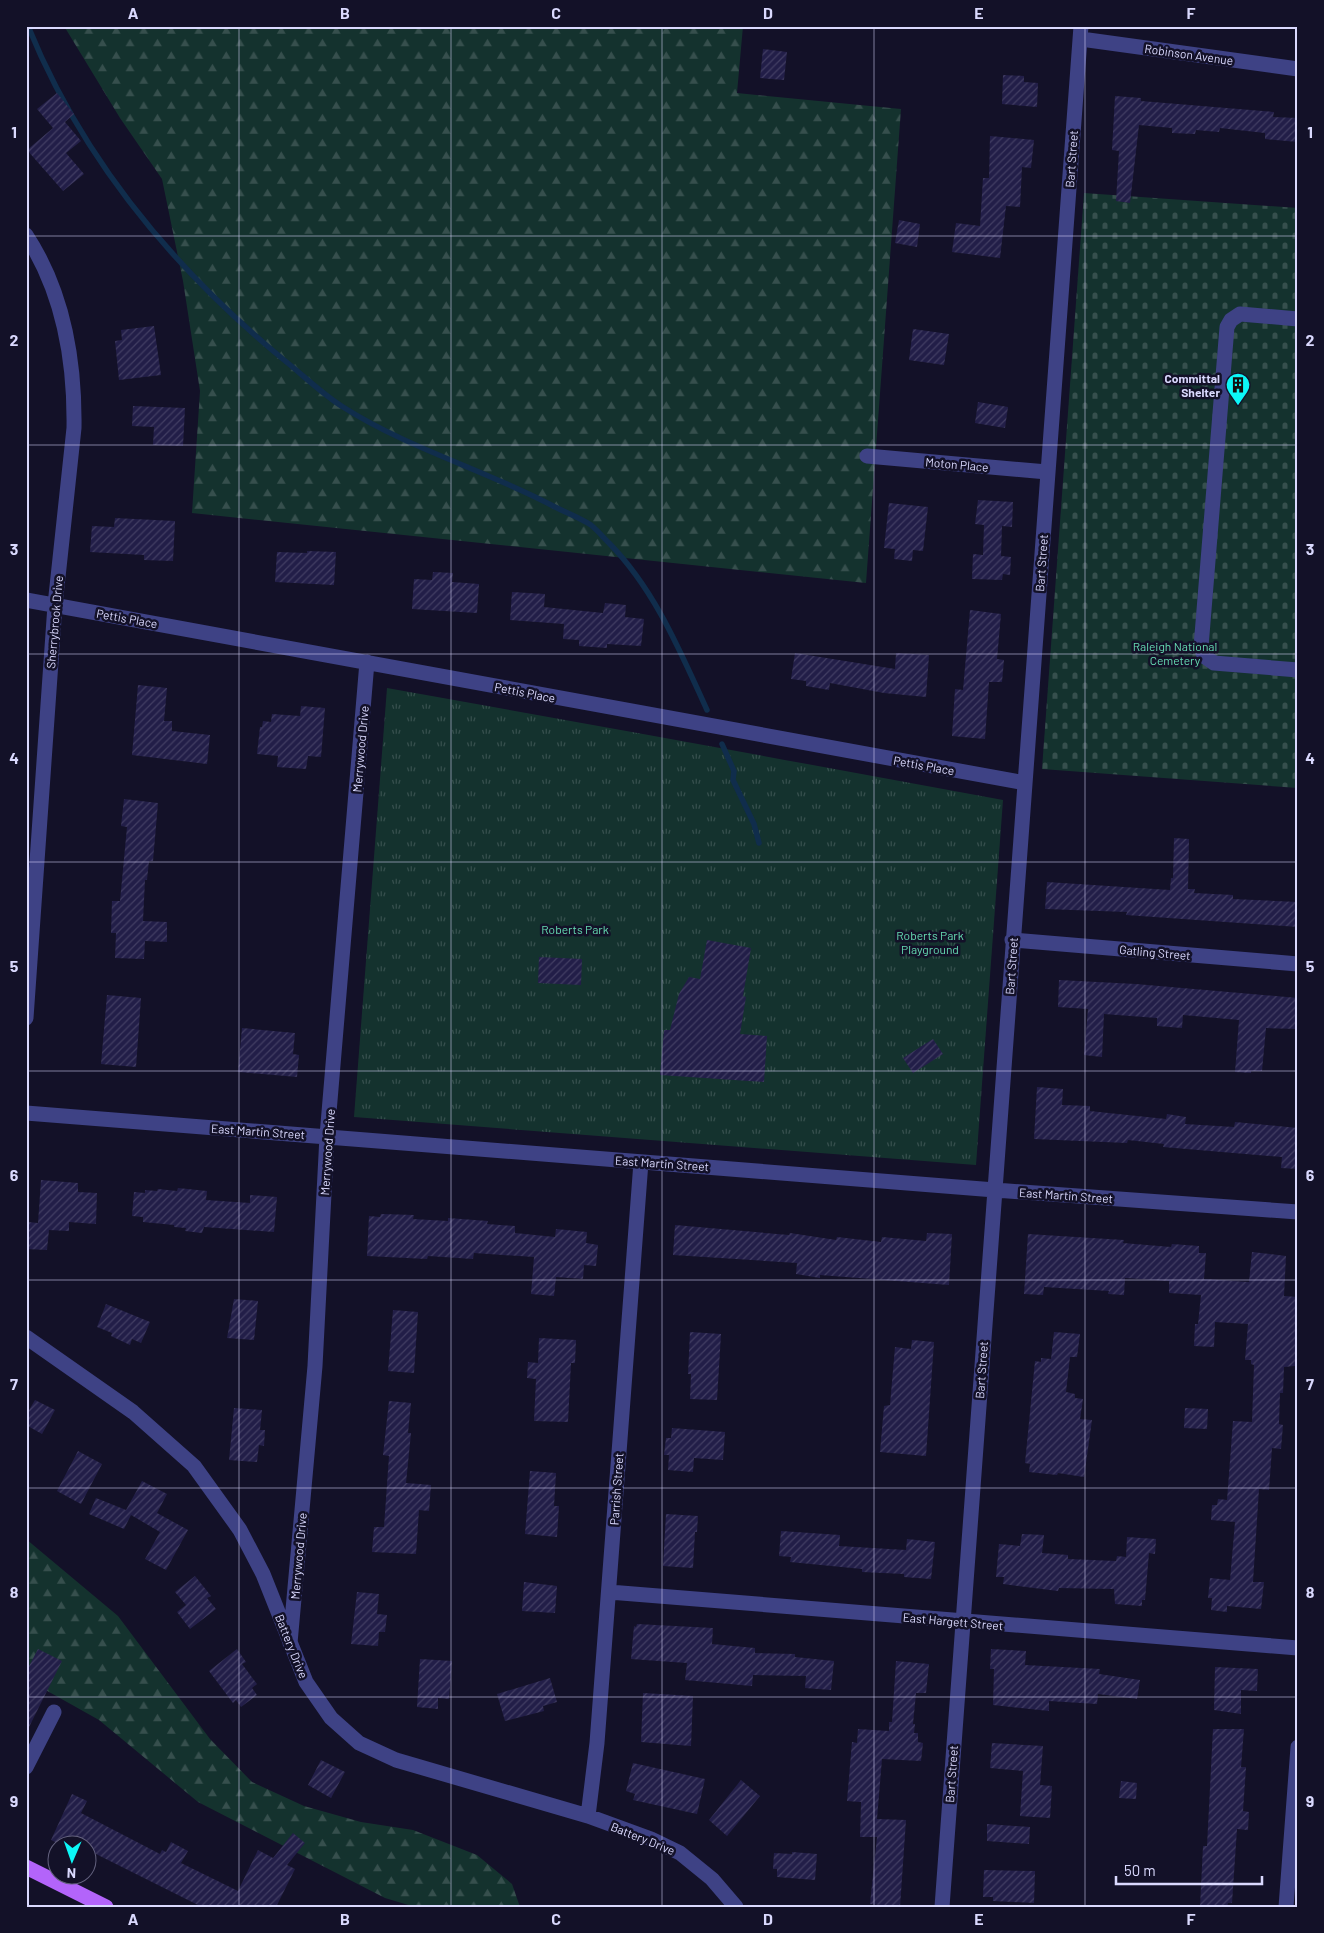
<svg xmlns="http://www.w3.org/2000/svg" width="1324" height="1933" viewBox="0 0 1324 1933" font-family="Barlow,sans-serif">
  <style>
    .forest { fill: url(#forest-firs) }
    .cemetery { fill: url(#cemetery-stones) }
    .park { fill: url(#park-tufts) }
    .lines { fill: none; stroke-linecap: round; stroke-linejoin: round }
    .stream { stroke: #102d4c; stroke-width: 5.5 }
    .building { fill: url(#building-hatch) }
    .minor { stroke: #3e4285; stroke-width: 15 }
    .major { stroke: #b364fa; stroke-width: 15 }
    .grid { fill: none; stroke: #dad9fe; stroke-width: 1; stroke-opacity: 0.55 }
    .labels { text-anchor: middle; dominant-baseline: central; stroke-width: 5; stroke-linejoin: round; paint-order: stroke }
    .street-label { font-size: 12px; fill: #dad9fe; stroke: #131128 }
    .poi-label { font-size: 12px; font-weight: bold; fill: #dad9fe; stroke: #131128; text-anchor: end }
    .park-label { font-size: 12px; fill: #66dcb3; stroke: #131128 }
    .neatline { fill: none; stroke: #dad9fe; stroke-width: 2 }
    .grid-label { font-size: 16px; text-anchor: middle; font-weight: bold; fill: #dad9fe }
  </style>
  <defs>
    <pattern id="forest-firs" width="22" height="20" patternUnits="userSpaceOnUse" patternTransform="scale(1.25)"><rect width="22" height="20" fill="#14322e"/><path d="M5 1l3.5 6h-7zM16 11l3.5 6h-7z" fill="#364f4d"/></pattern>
    <pattern id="cemetery-stones" width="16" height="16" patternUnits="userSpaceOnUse" patternTransform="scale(1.25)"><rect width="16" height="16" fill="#14322e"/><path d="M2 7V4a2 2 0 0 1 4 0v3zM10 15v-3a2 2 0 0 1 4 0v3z" fill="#364f4d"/></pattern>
    <pattern id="park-tufts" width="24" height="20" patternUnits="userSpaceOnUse" patternTransform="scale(1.25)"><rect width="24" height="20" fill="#14322e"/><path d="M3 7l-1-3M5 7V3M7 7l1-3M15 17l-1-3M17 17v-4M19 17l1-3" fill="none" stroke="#364f4d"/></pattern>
    <pattern id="building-hatch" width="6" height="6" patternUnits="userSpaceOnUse" patternTransform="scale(1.25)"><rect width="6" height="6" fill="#221e48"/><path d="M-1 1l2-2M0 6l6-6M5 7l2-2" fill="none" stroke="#423e63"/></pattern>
  </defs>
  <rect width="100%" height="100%" fill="#131128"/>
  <!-- forest -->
  <path class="forest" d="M 64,26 L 743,26 L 737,93 L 901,109 L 866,583 L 192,513 L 200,391 L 183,281 L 162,179 L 120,118 Z
    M 26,1539 L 118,1616 L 210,1739 L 252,1782 L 304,1806 L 361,1822 L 413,1830 L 477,1855 L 512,1884 L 520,1907 L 415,1907 L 385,1898 L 198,1802 L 99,1720 L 26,1679 Z"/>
  <!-- cemetery -->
  <path class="cemetery" d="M 1084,193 L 1298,208 L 1298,788 L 1042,769 Z"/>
  <!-- park -->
  <path class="park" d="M 387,688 C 593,725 798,762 1003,800 L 976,1165 L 354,1117 Z"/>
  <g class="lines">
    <!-- stream -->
    <path class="stream" d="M 28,26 C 82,159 175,270 284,360 C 303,375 322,394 343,407 C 409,449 486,470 555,507 C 567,513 580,518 591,525 C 597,530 603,537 609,543 C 655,590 680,651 707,710
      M 722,744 L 734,771 L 733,780 L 754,824 L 759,843"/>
  </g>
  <!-- building -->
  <path class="building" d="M 763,49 L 787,52 L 784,80 L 760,78 Z
    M 1003,75 L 1024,76 L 1024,82 L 1038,83 L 1037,107 L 1002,104 Z
    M 57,93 L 74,114 L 65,122 L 81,141 L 66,153 L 84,174 L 63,191 L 27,150 L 53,128 L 37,109 Z
    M 1115,96 L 1141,98 L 1141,101 L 1274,112 L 1273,117 L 1298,118 L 1298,142 L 1265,139 L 1265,133 L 1220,128 L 1219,132 L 1196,130 L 1195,134 L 1172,133 L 1172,128 L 1139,125 L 1130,203 L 1116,201 L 1119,151 L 1112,150 Z
    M 990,136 L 1034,140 L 1031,168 L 1022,167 L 1020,207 L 1006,206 L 1000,258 L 952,252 L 956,223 L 980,226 L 983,178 L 989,178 Z
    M 899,220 L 920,224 L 917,247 L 895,243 Z
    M 154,326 L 161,375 L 119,380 L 115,341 L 122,340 L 121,330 Z
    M 913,329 L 949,334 L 944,365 L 909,360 Z
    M 978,402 L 1008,407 L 1005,428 L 975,423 Z
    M 133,406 L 185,408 L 183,446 L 153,445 L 154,427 L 132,426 Z
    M 978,500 L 1013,502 L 1012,527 L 1002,526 L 1001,556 L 1011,557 L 1010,575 L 1003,574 L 1002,580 L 972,579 L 973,554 L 983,555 L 984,525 L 975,524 Z
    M 889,503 L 928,507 L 923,551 L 913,550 L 912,561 L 894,559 L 895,549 L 884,548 Z
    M 115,518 L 175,521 L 173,561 L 144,560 L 144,555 L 90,552 L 92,526 L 114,527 Z
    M 307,551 L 336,552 L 334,585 L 275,582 L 277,552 L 307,553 Z
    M 433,572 L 453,573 L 452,582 L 479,584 L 477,613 L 412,609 L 414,579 L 432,580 Z
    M 512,592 L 545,594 L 544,607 L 603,613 L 605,603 L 626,605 L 625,617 L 644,619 L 641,646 L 607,644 L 607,648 L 579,646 L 579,640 L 563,639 L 564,624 L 510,620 Z
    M 970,610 L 1001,614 L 997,659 L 1004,660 L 1002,682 L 989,682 L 985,739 L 952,736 L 955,689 L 963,690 Z
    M 795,653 L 895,669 L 896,653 L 929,655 L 926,697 L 884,693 L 830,683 L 829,690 L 806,686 L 806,681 L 791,679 Z
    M 138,685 L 167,688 L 164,721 L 172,721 L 172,731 L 210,735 L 207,764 L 132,755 Z
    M 301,706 L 325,708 L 321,757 L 308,756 L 306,769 L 277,767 L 278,756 L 257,754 L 260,727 L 262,727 L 263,721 L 271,722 L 272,714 L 300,716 Z
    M 124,799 L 158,803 L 153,861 L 149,861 L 147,880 L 145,880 L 143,921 L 167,922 L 167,942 L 145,941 L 144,959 L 115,958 L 116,933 L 111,933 L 112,901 L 120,901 L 127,827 L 121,826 Z
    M 1174,838 L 1189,839 L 1188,889 L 1195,889 L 1194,893 L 1233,895 L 1233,899 L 1298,902 L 1298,927 L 1126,915 L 1127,912 L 1045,909 L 1047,882 L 1170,890 L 1171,878 L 1173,878 Z
    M 707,940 L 751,948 L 743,996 L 746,997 L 740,1034 L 767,1036 L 764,1082 L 660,1075 L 664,1030 L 670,1030 L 679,994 L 689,977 L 700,979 Z
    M 539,957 L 582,959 L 581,985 L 538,983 Z
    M 1059,980 L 1136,984 L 1298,998 L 1298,1029 L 1266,1028 L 1262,1071 L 1251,1071 L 1251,1073 L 1235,1072 L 1239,1020 L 1183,1015 L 1182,1028 L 1157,1026 L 1157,1018 L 1104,1014 L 1102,1057 L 1084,1055 L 1088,1009 L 1058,1007 Z
    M 107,995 L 141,998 L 136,1067 L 101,1064 Z
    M 242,1028 L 295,1033 L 293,1054 L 299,1055 L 297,1077 L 238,1072 Z
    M 933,1039 L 943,1054 L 913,1073 L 903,1058 Z
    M 1037,1087 L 1063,1089 L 1062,1105 L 1090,1106 L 1090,1111 L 1099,1112 L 1166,1119 L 1167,1114 L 1186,1117 L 1185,1124 L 1234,1127 L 1235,1122 L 1298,1128 L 1298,1169 L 1281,1168 L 1282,1157 L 1163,1147 L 1164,1144 L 1128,1140 L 1127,1143 L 1034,1139 Z
    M 41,1180 L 78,1183 L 78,1192 L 97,1193 L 96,1224 L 69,1222 L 69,1231 L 49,1230 L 47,1250 L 26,1249 L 28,1222 L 38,1223 Z
    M 178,1188 L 207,1191 L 206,1200 L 250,1203 L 250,1195 L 277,1197 L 274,1232 L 204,1227 L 202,1233 L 185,1231 L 186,1228 L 174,1227 L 174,1225 L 143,1222 L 143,1217 L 132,1216 L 134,1192 L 145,1193 L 145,1190 L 157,1191 L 158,1189 L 177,1191 Z
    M 381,1214 L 414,1215 L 413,1219 L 448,1221 L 448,1218 L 488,1221 L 487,1224 L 515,1226 L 515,1233 L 555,1237 L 556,1229 L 587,1232 L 586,1243 L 598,1245 L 596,1266 L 584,1265 L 583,1279 L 556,1277 L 554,1296 L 531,1294 L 534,1257 L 474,1253 L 473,1259 L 428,1256 L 427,1259 L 367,1256 L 369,1216 L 380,1217 Z
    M 675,1225 L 789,1235 L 790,1233 L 836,1240 L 837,1237 L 881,1242 L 882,1237 L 926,1241 L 927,1233 L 952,1234 L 949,1285 L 820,1275 L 820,1278 L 796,1274 L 797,1263 L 673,1255 Z
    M 1028,1234 L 1124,1240 L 1123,1243 L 1171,1247 L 1172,1244 L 1199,1246 L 1199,1253 L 1206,1253 L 1204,1279 L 1249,1282 L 1252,1252 L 1286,1256 L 1284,1296 L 1298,1297 L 1298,1337 L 1295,1366 L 1284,1367 L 1283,1393 L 1280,1393 L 1279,1424 L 1283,1425 L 1281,1449 L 1272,1448 L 1269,1490 L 1259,1489 L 1253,1582 L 1264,1582 L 1261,1609 L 1227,1606 L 1227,1612 L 1211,1610 L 1212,1598 L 1208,1598 L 1210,1578 L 1230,1580 L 1235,1522 L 1211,1520 L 1212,1505 L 1217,1505 L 1218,1499 L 1227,1500 L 1233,1421 L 1252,1422 L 1254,1365 L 1251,1364 L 1251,1360 L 1245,1360 L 1248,1324 L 1215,1322 L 1214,1347 L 1194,1346 L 1195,1324 L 1198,1324 L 1201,1295 L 1169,1293 L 1169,1281 L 1125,1278 L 1124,1295 L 1108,1294 L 1109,1291 L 1044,1287 L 1043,1295 L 1024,1294 Z
    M 234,1299 L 258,1301 L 254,1340 L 227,1338 Z
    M 106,1304 L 150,1322 L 141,1343 L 132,1339 L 130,1345 L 111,1336 L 112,1333 L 97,1327 Z
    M 393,1310 L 418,1312 L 414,1373 L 388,1371 Z
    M 690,1332 L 721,1334 L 717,1400 L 690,1399 L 691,1374 L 688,1374 Z
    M 1054,1332 L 1080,1334 L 1077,1357 L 1070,1357 L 1066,1392 L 1075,1394 L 1075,1398 L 1083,1399 L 1080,1419 L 1092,1420 L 1084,1477 L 1058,1473 L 1057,1475 L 1029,1472 L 1030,1464 L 1025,1463 L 1035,1361 L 1041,1362 L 1041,1358 L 1051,1359 Z
    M 539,1338 L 576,1340 L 575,1363 L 571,1363 L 568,1422 L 534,1421 L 536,1379 L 527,1378 L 528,1362 L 538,1363 Z
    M 912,1340 L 934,1342 L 926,1456 L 880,1452 L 884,1406 L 890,1405 L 895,1347 L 911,1349 Z
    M 35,1400 L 55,1410 L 42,1434 L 26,1425 L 26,1415 Z
    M 389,1401 L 411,1403 L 408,1433 L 411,1433 L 406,1483 L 431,1485 L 429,1511 L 419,1510 L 416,1554 L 372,1552 L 374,1527 L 384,1527 L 389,1456 L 383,1455 Z
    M 234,1408 L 262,1410 L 260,1430 L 265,1430 L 264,1446 L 259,1445 L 257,1462 L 229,1460 Z
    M 1185,1408 L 1208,1409 L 1207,1429 L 1184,1428 Z
    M 672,1428 L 725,1432 L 723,1460 L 694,1458 L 693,1472 L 668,1470 L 669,1455 L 664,1455 L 666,1438 L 671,1438 Z
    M 78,1451 L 102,1464 L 81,1504 L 57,1491 Z
    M 530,1471 L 556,1473 L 554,1506 L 559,1506 L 557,1537 L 525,1534 Z
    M 142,1481 L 167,1494 L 157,1513 L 188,1530 L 166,1570 L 145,1559 L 160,1532 L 131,1515 L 124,1529 L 89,1514 L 96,1498 L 126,1510 Z
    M 666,1514 L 698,1516 L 697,1532 L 695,1532 L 693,1568 L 663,1566 Z
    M 781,1531 L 840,1535 L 839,1546 L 906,1550 L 907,1539 L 935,1542 L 931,1579 L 904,1577 L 904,1574 L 862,1572 L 862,1569 L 790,1562 L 791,1557 L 779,1556 Z
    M 1022,1534 L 1044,1535 L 1042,1553 L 1068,1555 L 1068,1559 L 1116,1561 L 1117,1556 L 1126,1557 L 1127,1537 L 1156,1539 L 1155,1554 L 1149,1553 L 1145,1600 L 1142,1600 L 1142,1606 L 1115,1604 L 1114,1589 L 1059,1588 L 1058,1591 L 1003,1584 L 1004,1577 L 996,1577 L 999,1544 L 1020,1546 Z
    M 195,1576 L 211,1596 L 207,1598 L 216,1609 L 190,1629 L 177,1612 L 186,1605 L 175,1592 Z
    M 524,1582 L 557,1586 L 555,1613 L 522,1611 Z
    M 357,1592 L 379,1594 L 377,1614 L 387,1615 L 385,1632 L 379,1632 L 378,1646 L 351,1644 Z
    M 637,1624 L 713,1628 L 712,1644 L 755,1648 L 755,1653 L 795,1654 L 795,1657 L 834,1661 L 831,1690 L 805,1688 L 806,1676 L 753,1675 L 752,1686 L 685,1680 L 687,1663 L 631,1659 L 634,1626 L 636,1627 Z
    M 38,1649 L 62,1661 L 26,1733 L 26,1672 Z
    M 237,1649 L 246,1662 L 242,1664 L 257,1684 L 252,1688 L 257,1695 L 241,1707 L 236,1700 L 233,1703 L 209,1671 Z
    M 991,1649 L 1026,1651 L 1025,1665 L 1100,1669 L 1099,1674 L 1140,1680 L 1137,1699 L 1098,1694 L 1097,1704 L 1049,1701 L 1049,1711 L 993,1705 L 994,1669 L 990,1669 Z
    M 420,1659 L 452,1661 L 449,1699 L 438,1698 L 438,1709 L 417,1707 Z
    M 896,1661 L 929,1664 L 926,1693 L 916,1693 L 913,1724 L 915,1724 L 914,1733 L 918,1733 L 918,1742 L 923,1743 L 921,1761 L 882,1759 L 877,1819 L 906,1820 L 900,1907 L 870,1904 L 877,1837 L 860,1837 L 861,1802 L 847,1801 L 852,1742 L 857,1743 L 858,1729 L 889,1731 L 889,1722 L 892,1722 Z
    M 1215,1667 L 1258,1669 L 1257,1691 L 1241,1690 L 1241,1714 L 1214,1710 Z
    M 550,1678 L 557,1702 L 543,1706 L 544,1711 L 505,1721 L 497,1694 Z
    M 643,1693 L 693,1696 L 691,1746 L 641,1742 Z
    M 1213,1729 L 1244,1729 L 1241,1767 L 1246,1767 L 1243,1811 L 1249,1812 L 1248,1830 L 1237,1829 L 1232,1903 L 1228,1903 L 1227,1907 L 1200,1907 L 1203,1846 L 1207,1846 Z
    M 992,1743 L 1043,1746 L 1040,1785 L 1052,1786 L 1050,1818 L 1020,1816 L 1023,1771 L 990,1768 Z
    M 321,1760 L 345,1772 L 331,1798 L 308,1785 Z
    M 633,1763 L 705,1779 L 697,1814 L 633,1800 L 635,1794 L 626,1791 Z
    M 741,1780 L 760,1796 L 727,1836 L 709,1820 Z
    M 1121,1781 L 1137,1783 L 1136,1799 L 1119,1798 Z
    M 72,1794 L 87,1801 L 81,1813 L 160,1854 L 162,1850 L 166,1852 L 171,1842 L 188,1851 L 181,1863 L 238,1891 L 258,1850 L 273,1858 L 293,1833 L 305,1843 L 287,1865 L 295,1869 L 276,1907 L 202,1907 L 88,1850 L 88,1846 L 63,1846 L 51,1840 Z
    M 987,1824 L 1030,1827 L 1029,1844 L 987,1841 Z
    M 792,1852 L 817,1854 L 815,1880 L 777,1877 L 777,1869 L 773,1869 L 774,1853 L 792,1854 Z
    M 984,1870 L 1035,1871 L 1034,1903 L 993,1901 L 993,1897 L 983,1897 Z"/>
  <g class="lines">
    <!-- minor -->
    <path class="minor" d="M 1081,39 L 1298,69
      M 26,235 C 64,293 75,361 74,428 L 55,605 L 26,1018
      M 1298,319 L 1240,314 L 1231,320 L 1227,327 L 1201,647 L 1204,656 L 1214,663 L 1298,670
      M 867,456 L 1047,472
      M 26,600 L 1025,783
      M 1012,940 L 1298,964
      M 26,1113 L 995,1190 L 1298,1212
      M 26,1337 L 133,1412 L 194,1466 L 240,1530 L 263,1574 L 306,1682 L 331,1718 L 359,1743 L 396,1760 L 588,1816 L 651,1839 L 680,1853 L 712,1879 L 736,1907
      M 609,1592 L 1298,1648
      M 290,1643 L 315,1366 L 327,1136 L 367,662
      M 26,1767 L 54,1712
      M 588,1816 L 597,1743 L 641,1162
      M 942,1907 L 1081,26
      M 1286,1907 L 1298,1747"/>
    <!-- major -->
    <path class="major" d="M 26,1867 L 106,1907"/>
  </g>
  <!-- grid -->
  <path class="grid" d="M 239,26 L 239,1907M 451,26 L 451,1907M 662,26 L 662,1907M 874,26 L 874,1907M 1085,26 L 1085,1907M 26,236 L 1298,236M 26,445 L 1298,445M 26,654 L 1298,654M 26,862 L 1298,862M 26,1071 L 1298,1071M 26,1280 L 1298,1280M 26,1488 L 1298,1488M 26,1697 L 1298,1697"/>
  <!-- icons -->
  <defs>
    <symbol id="building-pin" viewBox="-11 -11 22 30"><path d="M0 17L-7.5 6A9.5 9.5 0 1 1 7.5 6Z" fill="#0cf7f7" stroke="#131128"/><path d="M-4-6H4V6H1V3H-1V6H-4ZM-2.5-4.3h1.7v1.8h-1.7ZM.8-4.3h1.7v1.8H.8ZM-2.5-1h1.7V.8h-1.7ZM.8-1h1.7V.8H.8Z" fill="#111"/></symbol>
  </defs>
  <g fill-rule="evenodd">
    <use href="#building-pin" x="1224" y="371" width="28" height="38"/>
  </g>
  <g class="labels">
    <!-- street labels -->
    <g class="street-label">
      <text transform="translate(1189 54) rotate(8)">Robinson Avenue</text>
      <text transform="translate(1071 159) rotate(-86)">Bart Street</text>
      <text transform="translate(957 464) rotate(5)">Moton Place</text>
      <text transform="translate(1041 563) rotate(-86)">Bart Street</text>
      <text transform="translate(127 618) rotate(10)">Pettis Place</text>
      <text transform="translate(54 622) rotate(-85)">Sherrybrook Drive</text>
      <text transform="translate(525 692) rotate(11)">Pettis Place</text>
      <text transform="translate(360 749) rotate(-85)">Merrywood Drive</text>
      <text transform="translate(924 765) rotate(10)">Pettis Place</text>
      <text transform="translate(1155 952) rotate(5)">Gatling Street</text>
      <text transform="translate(1011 966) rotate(-86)">Bart Street</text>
      <text transform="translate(258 1131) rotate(4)">East Martin Street</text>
      <text transform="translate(327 1152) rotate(-86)">Merrywood Drive</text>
      <text transform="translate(662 1163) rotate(4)">East Martin Street</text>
      <text transform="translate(1066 1195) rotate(4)">East Martin Street</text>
      <text transform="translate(981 1370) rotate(-86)">Bart Street</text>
      <text transform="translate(616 1489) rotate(-86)">Parrish Street</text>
      <text transform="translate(298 1556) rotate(-85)">Merrywood Drive</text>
      <text transform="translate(953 1621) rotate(5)">East Hargett Street</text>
      <text transform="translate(292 1646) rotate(68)">Battery Drive</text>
      <text transform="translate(951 1774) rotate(-86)">Bart Street</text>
      <text transform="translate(643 1838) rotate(22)">Battery Drive</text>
    </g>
    <!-- poi labels -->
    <g class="poi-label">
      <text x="1220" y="378">Committal<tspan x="1220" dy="14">Shelter</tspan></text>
    </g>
    <!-- park labels -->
    <g class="park-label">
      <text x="1175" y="646">Raleigh National<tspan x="1175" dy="14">Cemetery</tspan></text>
      <text x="575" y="929">Roberts Park</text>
      <text x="930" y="935">Roberts Park<tspan x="930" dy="14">Playground</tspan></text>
    </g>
  </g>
  <!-- border -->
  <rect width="1324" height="1933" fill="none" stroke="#131128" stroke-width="55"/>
  <!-- north arrow -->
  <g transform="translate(72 1860) rotate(182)"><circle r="24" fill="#131128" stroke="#63617e"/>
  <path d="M0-4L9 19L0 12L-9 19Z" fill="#0cf7f7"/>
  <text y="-8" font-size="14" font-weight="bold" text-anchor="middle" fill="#dad9fe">N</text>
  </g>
  <!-- scale -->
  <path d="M1116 1876v8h146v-8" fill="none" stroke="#dad9fe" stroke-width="2.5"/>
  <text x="1124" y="1876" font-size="15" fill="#dad9fe" stroke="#131128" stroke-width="4" paint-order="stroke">50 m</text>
  <rect x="28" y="28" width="1268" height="1878" class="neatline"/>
  <g class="grid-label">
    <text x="133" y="19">A</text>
    <text x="345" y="19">B</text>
    <text x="556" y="19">C</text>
    <text x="768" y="19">D</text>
    <text x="979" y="19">E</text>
    <text x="1191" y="19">F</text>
    <text x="14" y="138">1</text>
    <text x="1310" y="138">1</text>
    <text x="14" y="346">2</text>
    <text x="1310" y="346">2</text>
    <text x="14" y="555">3</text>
    <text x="1310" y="555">3</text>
    <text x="14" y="764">4</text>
    <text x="1310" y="764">4</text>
    <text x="14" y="972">5</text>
    <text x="1310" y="972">5</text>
    <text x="14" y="1181">6</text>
    <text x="1310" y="1181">6</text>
    <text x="14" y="1390">7</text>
    <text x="1310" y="1390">7</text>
    <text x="14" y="1598">8</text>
    <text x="1310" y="1598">8</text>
    <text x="14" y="1807">9</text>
    <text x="1310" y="1807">9</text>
    <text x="133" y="1925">A</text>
    <text x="345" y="1925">B</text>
    <text x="556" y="1925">C</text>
    <text x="768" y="1925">D</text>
    <text x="979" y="1925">E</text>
    <text x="1191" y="1925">F</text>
  </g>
</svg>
